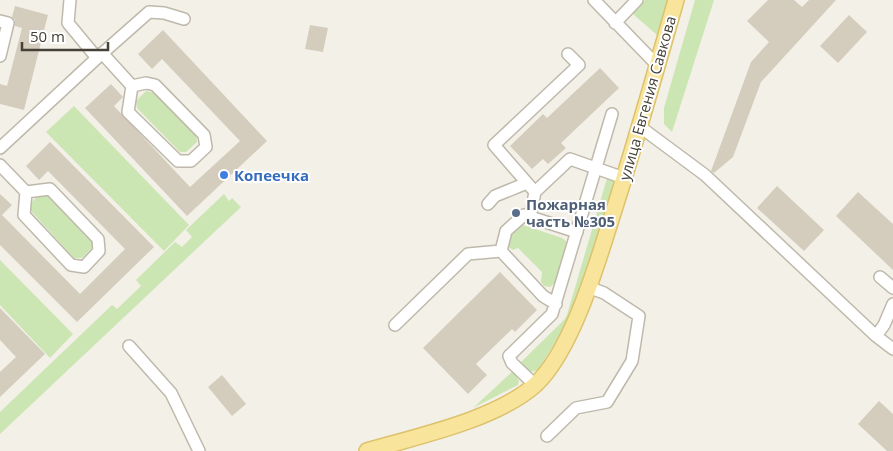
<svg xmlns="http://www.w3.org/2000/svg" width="893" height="451" viewBox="0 0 893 451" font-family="'Open Sans',sans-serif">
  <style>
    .green { fill: #cbe5b3 }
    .building { fill: #d4cdbe }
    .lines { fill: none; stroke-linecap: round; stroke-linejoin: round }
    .minor-casing { stroke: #beb9ab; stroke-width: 14 }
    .major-casing { stroke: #ddc26c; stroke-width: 18 }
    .minor { stroke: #fff; stroke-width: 11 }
    .major { stroke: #f8e49b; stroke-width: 15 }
    .shop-dot { fill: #3f7fe0; stroke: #fff; stroke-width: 2 }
    .service-dot { fill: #5c6f8a; stroke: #fff; stroke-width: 2 }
    .labels { text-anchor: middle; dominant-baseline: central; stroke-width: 4; stroke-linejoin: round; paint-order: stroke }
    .street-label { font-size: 15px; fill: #464137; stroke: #fff }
    .shop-label { font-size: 15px; font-weight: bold; fill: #366cbe; stroke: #fff; text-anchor: start }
    .service-label { font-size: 15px; font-weight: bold; fill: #4e5e75; stroke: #fff; text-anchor: start }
  </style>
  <rect width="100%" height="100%" fill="#f3f0e8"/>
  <!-- green -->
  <path class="green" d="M 645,0 L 668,0 L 657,35 L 633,14 Z
    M 695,0 L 714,0 L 672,132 L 664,124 L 664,108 Z
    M 146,91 L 154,93 L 196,136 L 197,142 L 186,152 L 180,152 L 137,108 L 136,101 Z
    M 74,106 L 189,225 L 164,251 L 46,132 Z
    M 608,175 L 615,179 L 618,184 L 570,319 L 539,368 L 535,371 L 530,372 L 520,363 L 564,320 L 567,315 Z
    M 41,192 L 48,193 L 93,241 L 92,248 L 82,258 L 74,258 L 31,211 L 31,203 Z
    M 224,194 L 229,201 L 232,198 L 241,207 L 0,434 L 0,412 L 112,305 L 117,309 L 141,286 L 136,280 L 175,242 L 182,247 L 192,237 L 186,230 Z
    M 523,225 L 562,238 L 566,241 L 566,245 C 563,258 562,280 550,287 L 544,286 L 541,282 L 542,272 L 518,248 L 513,250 L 509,247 L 509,238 Z
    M 0,260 L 73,334 L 50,358 L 0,305 Z
    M 513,371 L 519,381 L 518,385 L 473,408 Z"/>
  <!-- building -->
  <path class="building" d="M 768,0 L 794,0 L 802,7 L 809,0 L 836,0 L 761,82 L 733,157 L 714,173 L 711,171 L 751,62 L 769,42 L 747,21 Z
    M 15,6 L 48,15 L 24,110 L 0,104 L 0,84 L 7,86 L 22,28 L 15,26 L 15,20 L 12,17 Z
    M 849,15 L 867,32 L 838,63 L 820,46 Z
    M 310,25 L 328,28 L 323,52 L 305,49 Z
    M 163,30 L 267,141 L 187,216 L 85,108 L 111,84 L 123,97 L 114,106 L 190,187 L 240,141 L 162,59 L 152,69 L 138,54 Z
    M 600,68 L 619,88 L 561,143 L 566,148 L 548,164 L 543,159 L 532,169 L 510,146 L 543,114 L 547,118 Z
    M 50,142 L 154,247 L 77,322 L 0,245 L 0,194 L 12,205 L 2,215 L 80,294 L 125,249 L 48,171 L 39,180 L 26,166 Z
    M 777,186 L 824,230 L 804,251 L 757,208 Z
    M 858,192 L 893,224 L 893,270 L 836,216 Z
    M 500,272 L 537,310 L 515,332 L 512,329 L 476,364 L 487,375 L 468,394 L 423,348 Z
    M 0,308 L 45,354 L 0,397 L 0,372 L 16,357 L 0,340 Z
    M 222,375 L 246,404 L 232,416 L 208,387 Z
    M 879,401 L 893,414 L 893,451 L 887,451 L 858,424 Z"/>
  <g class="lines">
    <defs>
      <path id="minor" d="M 70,0 L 68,23 L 97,58
        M 594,0 L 657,65
        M 0,21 L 8,23 L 0,56
        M 615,23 L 637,0
        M 102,53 L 132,86
        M 568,54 L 579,65 L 494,145 L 535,192 L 570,159 L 624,178
        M 146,83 L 155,85 L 204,135 L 206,147 L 191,161 L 178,161 L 128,112 L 132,86 Z
        M 639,126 L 705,175 L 876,336 L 893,349
        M 0,148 L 97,58 L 149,12 L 164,13 L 184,19
        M 0,165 L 26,192 L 24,215 L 71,265 L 84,267 L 99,251 L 98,239 L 50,189 L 26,192
        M 488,204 L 495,196 L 527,183
        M 530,217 L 535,192
        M 501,251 L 506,231 L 524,215 L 577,232
        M 880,277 L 893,288
        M 395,325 L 468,254 L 501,251 L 543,296 L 556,304
        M 876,336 L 884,325 L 893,304
        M 129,346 L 171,393 L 199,451
        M 535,385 L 512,363 L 509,356 L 552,314 L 612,114
        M 547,436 L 576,408 L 607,402 L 632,361 L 639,316 L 604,293 L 588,287"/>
      <path id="major" d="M 367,451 C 418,436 495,420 535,385 C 573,350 598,260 614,210 C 636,141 656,70 676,0"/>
    </defs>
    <!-- minor casing -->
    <use href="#minor" class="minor-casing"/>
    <!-- major casing -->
    <use href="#major" class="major-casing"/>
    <!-- minor -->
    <use href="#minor" class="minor"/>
    <!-- major -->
    <use href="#major" class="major"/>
  </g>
  <!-- markers -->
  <circle class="shop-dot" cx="224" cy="175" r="5"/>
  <circle class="service-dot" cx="516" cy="213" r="5"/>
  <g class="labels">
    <!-- street labels -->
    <g class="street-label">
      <text transform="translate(647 98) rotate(-74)">улица Евгения Савкова</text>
    </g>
    <!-- shop labels -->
    <g class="shop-label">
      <text x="234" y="175">Копеечка</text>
    </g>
    <!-- service labels -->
    <g class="service-label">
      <text x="526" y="204">Пожарная<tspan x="526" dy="17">часть №305</tspan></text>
    </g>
  </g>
  <!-- scale -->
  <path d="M22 42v8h86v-8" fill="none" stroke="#464137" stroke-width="2.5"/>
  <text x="30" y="42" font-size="15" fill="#464137" stroke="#ffffff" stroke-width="4" paint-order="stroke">50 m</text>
</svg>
